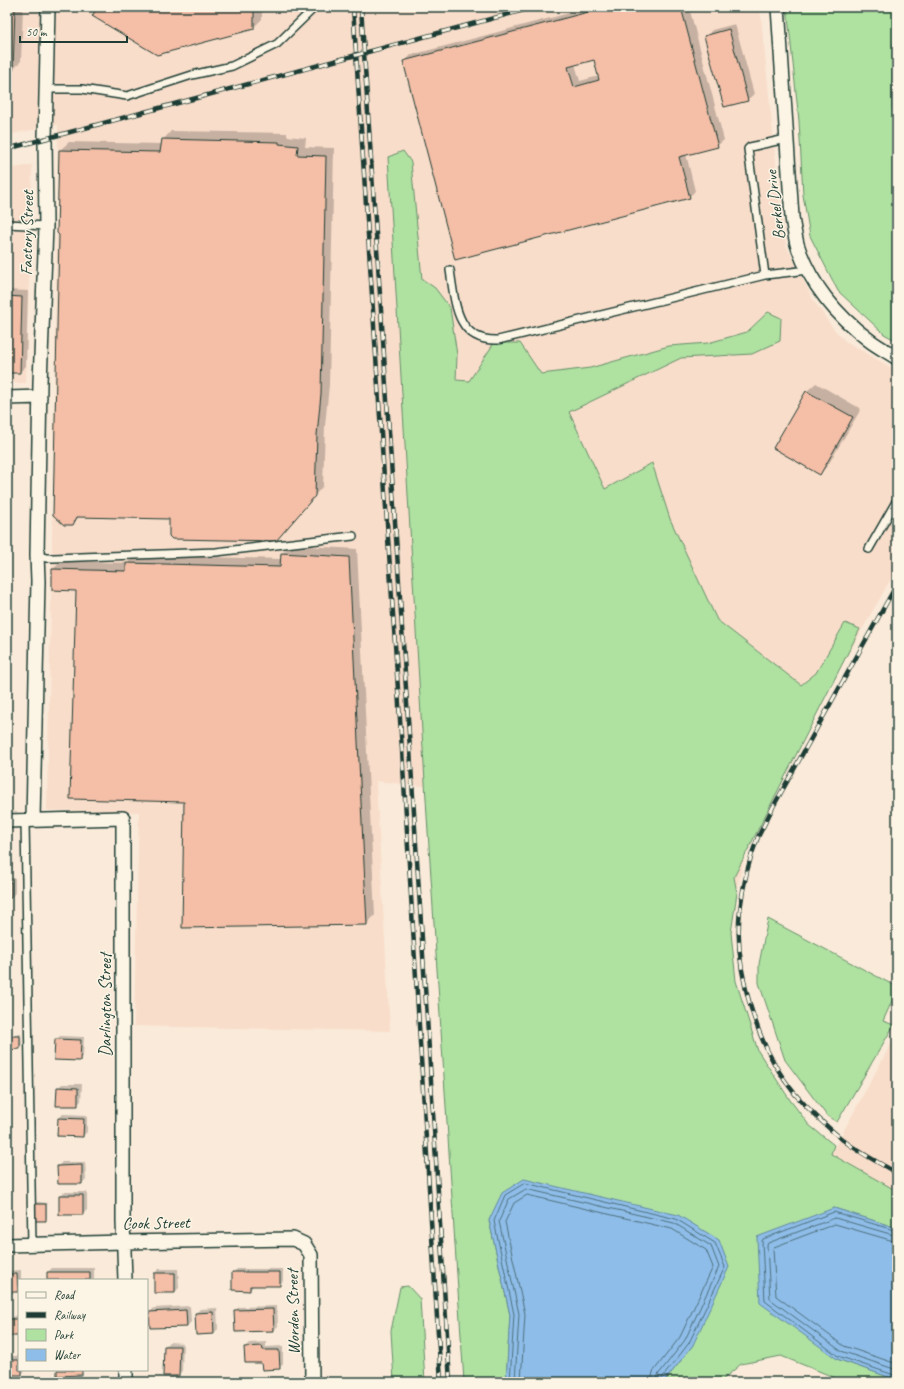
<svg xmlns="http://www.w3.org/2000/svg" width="904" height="1389" viewBox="0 0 904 1389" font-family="Caveat,sans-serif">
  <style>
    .built { fill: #f8ddca }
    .green { fill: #afe1a1; stroke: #678f6a }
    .water { fill: #8fbde9; stroke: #628aa1 }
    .shadow { fill: #0003; fill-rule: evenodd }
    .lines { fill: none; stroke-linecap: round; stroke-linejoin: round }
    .shore { stroke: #4c707c; stroke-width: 1 }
    .building { fill: #f4bea7; stroke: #1f3d34; fill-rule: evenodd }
    .lane-casing { stroke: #1f3d34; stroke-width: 10 }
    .street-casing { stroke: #1f3d34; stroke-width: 16 }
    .lane { stroke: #fcf5e5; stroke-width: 7 }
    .street { stroke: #fcf5e5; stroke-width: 13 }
    .rail-casing { stroke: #1f3d34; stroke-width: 4.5 }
    .rail { stroke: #fcf5e5; stroke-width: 3; stroke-dasharray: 9; stroke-linecap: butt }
    .labels { text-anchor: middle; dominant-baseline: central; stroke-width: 3; stroke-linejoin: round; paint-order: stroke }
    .street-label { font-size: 17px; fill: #1f3d34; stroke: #fcf5e5 }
  </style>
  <rect width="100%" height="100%" fill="#faead9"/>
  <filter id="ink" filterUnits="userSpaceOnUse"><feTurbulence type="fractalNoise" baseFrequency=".025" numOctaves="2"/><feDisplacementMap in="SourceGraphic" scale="8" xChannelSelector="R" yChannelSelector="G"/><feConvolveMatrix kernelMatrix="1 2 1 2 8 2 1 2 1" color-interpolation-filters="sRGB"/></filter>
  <g filter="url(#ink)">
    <!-- built -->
    <path class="built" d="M 7,7 L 760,7 L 781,213 L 786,245 L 812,298 L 832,327 L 845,341 L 897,371 L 897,568 L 752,824 L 729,924 L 431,787 L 376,781 L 390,1031 L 134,1026 L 139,812 L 47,810 L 52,550 L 58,125 L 7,135 Z
      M 32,165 L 26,383 L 7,383 L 7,169 Z
      M 897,1033 L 897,1191 L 831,1154 Z"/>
    <!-- green -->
    <path class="green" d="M 787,7 L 897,7 L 897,34 L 893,44 L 892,107 L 897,128 L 897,341 L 884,334 L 838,291 L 810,236 L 803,195 L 799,121 Z
      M 403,151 L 411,162 L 422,279 L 435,288 L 450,308 L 457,355 L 456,380 L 469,381 L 494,343 L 520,343 L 541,374 L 590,368 L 669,346 L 708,343 L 747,332 L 768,312 L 781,318 L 780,341 L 752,354 L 681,358 L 569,412 L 605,489 L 652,463 L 670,519 L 717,620 L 801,685 L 816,673 L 845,623 L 860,629 L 734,877 L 737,893 L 731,933 L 736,981 L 758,1051 L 790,1100 L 809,1125 L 834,1145 L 831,1154 L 897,1191 L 897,1228 L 834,1208 L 837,1359 L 897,1380 L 897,1382 L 846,1382 L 781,1356 L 741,1364 L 720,1382 L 664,1382 L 693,1345 L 489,1220 L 510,1315 L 506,1382 L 464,1382 L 427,816 L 388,157 Z
      M 768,919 L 897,987 L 897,990 L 883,1021 L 894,1025 L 837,1122 L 827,1116 L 785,1060 L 759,983 L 759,964 Z
      M 408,1286 L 420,1299 L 425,1382 L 394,1382 L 391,1331 L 400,1287 Z"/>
    <!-- water -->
    <path class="water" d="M 524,1179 L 678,1215 L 719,1240 L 729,1267 L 693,1345 L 664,1382 L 506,1382 L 510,1315 L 489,1220 L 502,1193 Z
      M 834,1208 L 897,1228 L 897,1380 L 837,1359 L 760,1303 L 757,1237 Z"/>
    <!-- shadow -->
    <path class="shadow" d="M 7,7 L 23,7 L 21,61 L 13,70 L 7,69 Z
      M 99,7 L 262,7 L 262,19 L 253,28 Z
      M 592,7 L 689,7 L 724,140 L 717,146 L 686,154 L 695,191 L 689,197 L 405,61 L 411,55 ZM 594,58 L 599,76 L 580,81 L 575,64 Z
      M 735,24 L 754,94 L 747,100 L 706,36 L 712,30 Z
      M 171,131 L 287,133 L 287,136 L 306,138 L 305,147 L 334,148 L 329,385 L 325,426 L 323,486 L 284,531 L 170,518 L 80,516 L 72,524 L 60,235 L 60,150 L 69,142 L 162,144 L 163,140 Z
      M 7,290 L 28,291 L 26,366 L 20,372 L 7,372 Z
      M 816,383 L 861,409 L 828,465 L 820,474 L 775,448 L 807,391 Z
      M 290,545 L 357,549 L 375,915 L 367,924 L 185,801 L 77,590 L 53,569 L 62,561 L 128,563 L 136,555 L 281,559 L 282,554 Z
      M 7,860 L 13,860 L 12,873 L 7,878 L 15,878 L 15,893 L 11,897 L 7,897 Z
      M 7,919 L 8,936 L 7,937 Z
      M 21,1034 L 22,1047 L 20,1048 L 7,1049 L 7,1035 Z
      M 60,1036 L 84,1037 L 83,1056 L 79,1060 L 56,1040 Z
      M 62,1084 L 82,1084 L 81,1101 L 77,1105 L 58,1088 Z
      M 63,1114 L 87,1115 L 87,1132 L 83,1136 L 59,1118 Z
      M 62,1162 L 85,1162 L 86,1179 L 82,1183 L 59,1183 L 58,1166 Z
      M 7,1174 L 10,1174 L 10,1191 L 7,1193 Z
      M 64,1192 L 87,1192 L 87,1210 L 83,1214 L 60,1196 Z
      M 37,1202 L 47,1203 L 47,1218 L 45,1220 L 35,1204 Z
      M 52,1268 L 94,1268 L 94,1280 L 48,1280 L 48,1272 Z
      M 159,1269 L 178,1269 L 179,1288 L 175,1292 L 155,1273 Z
      M 237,1269 L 283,1269 L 283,1281 L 279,1285 L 254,1285 L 250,1290 L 233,1273 Z
      M 21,1270 L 21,1280 L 19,1280 L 19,1289 L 17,1291 L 9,1291 L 9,1297 L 7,1299 L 7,1271 Z
      M 190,1306 L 191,1322 L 187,1326 L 150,1312 L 154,1308 Z
      M 277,1306 L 278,1326 L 274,1330 L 235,1311 L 239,1307 Z
      M 217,1308 L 218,1329 L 214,1333 L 196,1313 L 200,1309 Z
      M 19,1315 L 19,1335 L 10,1320 L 14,1316 Z
      M 169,1342 L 183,1343 L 182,1371 L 178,1375 L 165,1346 Z
      M 266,1342 L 266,1347 L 283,1346 L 283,1364 L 279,1368 L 262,1362 L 245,1347 L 249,1343 Z
      M 9,1356 L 19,1356 L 19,1370 L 25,1370 L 22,1374 L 7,1374 L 7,1358 Z
      M 195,1380 L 195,1382 L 170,1382 L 171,1382 Z"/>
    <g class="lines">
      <!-- shore -->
      <path class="shore" d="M 897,1231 L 834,1212 L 763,1239 L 762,1241 L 765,1301 L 838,1356 L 897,1376
        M 897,1236 L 835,1218 L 768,1243 L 767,1245 L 770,1299 L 841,1351 L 897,1370
        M 897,1242 L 835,1224 L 774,1247 L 773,1249 L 776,1296 L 844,1346 L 897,1364
        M 510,1382 L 514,1314 L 494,1221 L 505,1195 L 525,1183 L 676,1219 L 715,1243 L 725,1267 L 689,1343 L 662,1378 L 662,1382
        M 515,1382 L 519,1314 L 499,1221 L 509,1199 L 526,1189 L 674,1223 L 711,1246 L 719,1267 L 685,1340 L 658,1375 L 657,1382
        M 521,1382 L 525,1314 L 505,1222 L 514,1203 L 527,1195 L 672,1229 L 706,1250 L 713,1267 L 680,1337 L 653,1372 L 651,1382"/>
    </g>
    <!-- building -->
    <path class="building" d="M 7,7 L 15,7 L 13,71 L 7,70 Z
      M 98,7 L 254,7 L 254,29 L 157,55 L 92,16 Z
      M 607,7 L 681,7 L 718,147 L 679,157 L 690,198 L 455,260 L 403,61 ZM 594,60 L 599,80 L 574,87 L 568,67 Z
      M 729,29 L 748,101 L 724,107 L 704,36 Z
      M 162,139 L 279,142 L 279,144 L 298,146 L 297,155 L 326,156 L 321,394 L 317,435 L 315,496 L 276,541 L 172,539 L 169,536 L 169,519 L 77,517 L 73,525 L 64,525 L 53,515 L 59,235 L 57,233 L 59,150 L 160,152 Z
      M 7,296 L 22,297 L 20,373 L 7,373 Z
      M 806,391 L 853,417 L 820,475 L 773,448 Z
      M 281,553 L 349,557 L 367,925 L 182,928 L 184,802 L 70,799 L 76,591 L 52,590 L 52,569 L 126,571 L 126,563 L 280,567 Z
      M 7,863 L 9,863 L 9,878 L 7,878 Z
      M 7,882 L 11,882 L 11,898 L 7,898 Z
      M 7,1036 L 20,1036 L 20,1049 L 7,1050 Z
      M 55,1039 L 81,1040 L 80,1061 L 54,1060 Z
      M 57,1087 L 78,1088 L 78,1106 L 56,1106 Z
      M 58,1118 L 84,1119 L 83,1137 L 57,1136 Z
      M 82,1165 L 82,1184 L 58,1184 L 57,1166 Z
      M 59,1195 L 83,1195 L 83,1215 L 59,1215 Z
      M 34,1204 L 46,1204 L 46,1221 L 34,1221 Z
      M 47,1272 L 90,1272 L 90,1280 L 47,1280 Z
      M 232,1272 L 280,1272 L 280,1286 L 250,1286 L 250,1291 L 232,1290 Z
      M 154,1273 L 175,1273 L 175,1293 L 154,1293 Z
      M 7,1274 L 17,1274 L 18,1292 L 7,1292 Z
      M 273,1309 L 274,1331 L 235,1332 L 234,1310 Z
      M 186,1310 L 187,1327 L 150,1328 L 149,1312 Z
      M 213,1312 L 214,1334 L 196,1335 L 195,1313 Z
      M 9,1319 L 19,1319 L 19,1336 L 9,1336 Z
      M 164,1346 L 180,1346 L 179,1376 L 163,1376 Z
      M 262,1346 L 263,1350 L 279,1350 L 280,1369 L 262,1370 L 261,1363 L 245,1363 L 244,1347 Z
      M 7,1360 L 19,1360 L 19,1370 L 22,1370 L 22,1375 L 7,1375 Z
      M 57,1370 L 82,1370 L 82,1375 L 57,1376 Z"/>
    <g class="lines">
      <defs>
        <path id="lane" d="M 46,89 L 82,89 L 127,96 L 192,75 L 232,66 L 277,44 L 311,11 L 312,7
          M 786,139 L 750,147 L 748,149 L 765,275 L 808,270
          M 7,224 L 46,226
          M 450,270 C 455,302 456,342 498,340 L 765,275
          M 869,549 L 897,500
          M 37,555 L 46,558 L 54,558 L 216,552 L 353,536
          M 25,821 L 32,1245"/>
        <path id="street" d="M 778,7 L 792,217 C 793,226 795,235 797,244 C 809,283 837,316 869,340 C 878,347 888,352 897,358
          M 7,398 L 40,397
          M 33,820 L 38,581 L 37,555 L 40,383 L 46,226 L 45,139 L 48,7
          M 7,821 L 123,818 L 123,1222 L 125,1280
          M 7,1245 L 124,1242 L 293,1239 L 304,1244 L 311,1255 L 312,1382
          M 126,1370 L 126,1382"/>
      </defs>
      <!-- lane casing -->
      <use href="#lane" class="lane-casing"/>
      <!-- street casing -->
      <use href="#street" class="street-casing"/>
      <!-- lane -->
      <use href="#lane" class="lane"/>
      <!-- street -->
      <use href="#street" class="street"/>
      <defs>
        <path id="rail" d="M 353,7 L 402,750 L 441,1382
          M 361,7 L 410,749 L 450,1382
          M 7,149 L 535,7
          M 897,584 L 773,807 C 768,817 763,827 758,837 C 749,859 743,886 740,910 C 733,969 757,1048 795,1094 C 809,1110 826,1126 843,1140 C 860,1153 879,1163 897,1173"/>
      </defs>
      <!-- rail casing -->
      <use href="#rail" class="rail-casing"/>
      <!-- rail -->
      <use href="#rail" class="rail"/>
    </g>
  </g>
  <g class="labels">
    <!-- street labels -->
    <g class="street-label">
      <text transform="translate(775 205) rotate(-97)">Berkel Drive</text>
      <text transform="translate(27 233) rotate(-89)">Factory Street</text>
      <text transform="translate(105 1005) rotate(-90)">Darlington Street</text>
      <text transform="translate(156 1223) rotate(-1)">Cook Street</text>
      <text transform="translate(293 1312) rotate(-91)">Worden Street</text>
    </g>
  </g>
  <!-- margin -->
  <rect width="904" height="1389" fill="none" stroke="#fcf5e5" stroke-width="24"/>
  <rect x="12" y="12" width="880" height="1365" fill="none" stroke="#1f3d34" stroke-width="1.5" filter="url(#ink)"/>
  <!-- legend -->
  <rect x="18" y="1279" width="130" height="92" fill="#fcf5e5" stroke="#a4ab9e"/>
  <rect x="26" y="1292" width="20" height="6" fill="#fcf5e5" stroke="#a4ab9e"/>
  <text x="54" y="1299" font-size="12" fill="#1f3d34">Road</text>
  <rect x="26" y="1312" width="20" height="6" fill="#1f3d34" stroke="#a4ab9e"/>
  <text x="54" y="1319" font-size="12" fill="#1f3d34">Railway</text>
  <rect x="26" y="1329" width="20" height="12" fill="#afe1a1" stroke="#a4ab9e"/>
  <text x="54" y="1339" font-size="12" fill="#1f3d34">Park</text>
  <rect x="26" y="1349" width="20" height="12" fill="#8fbde9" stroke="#a4ab9e"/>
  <text x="54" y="1359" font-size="12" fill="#1f3d34">Water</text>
  <!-- scale -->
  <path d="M20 36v6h107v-6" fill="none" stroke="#1f3d34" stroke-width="2"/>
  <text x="26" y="36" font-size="12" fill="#1f3d34" stroke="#fcf5e5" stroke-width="3" paint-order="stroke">50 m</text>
</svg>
